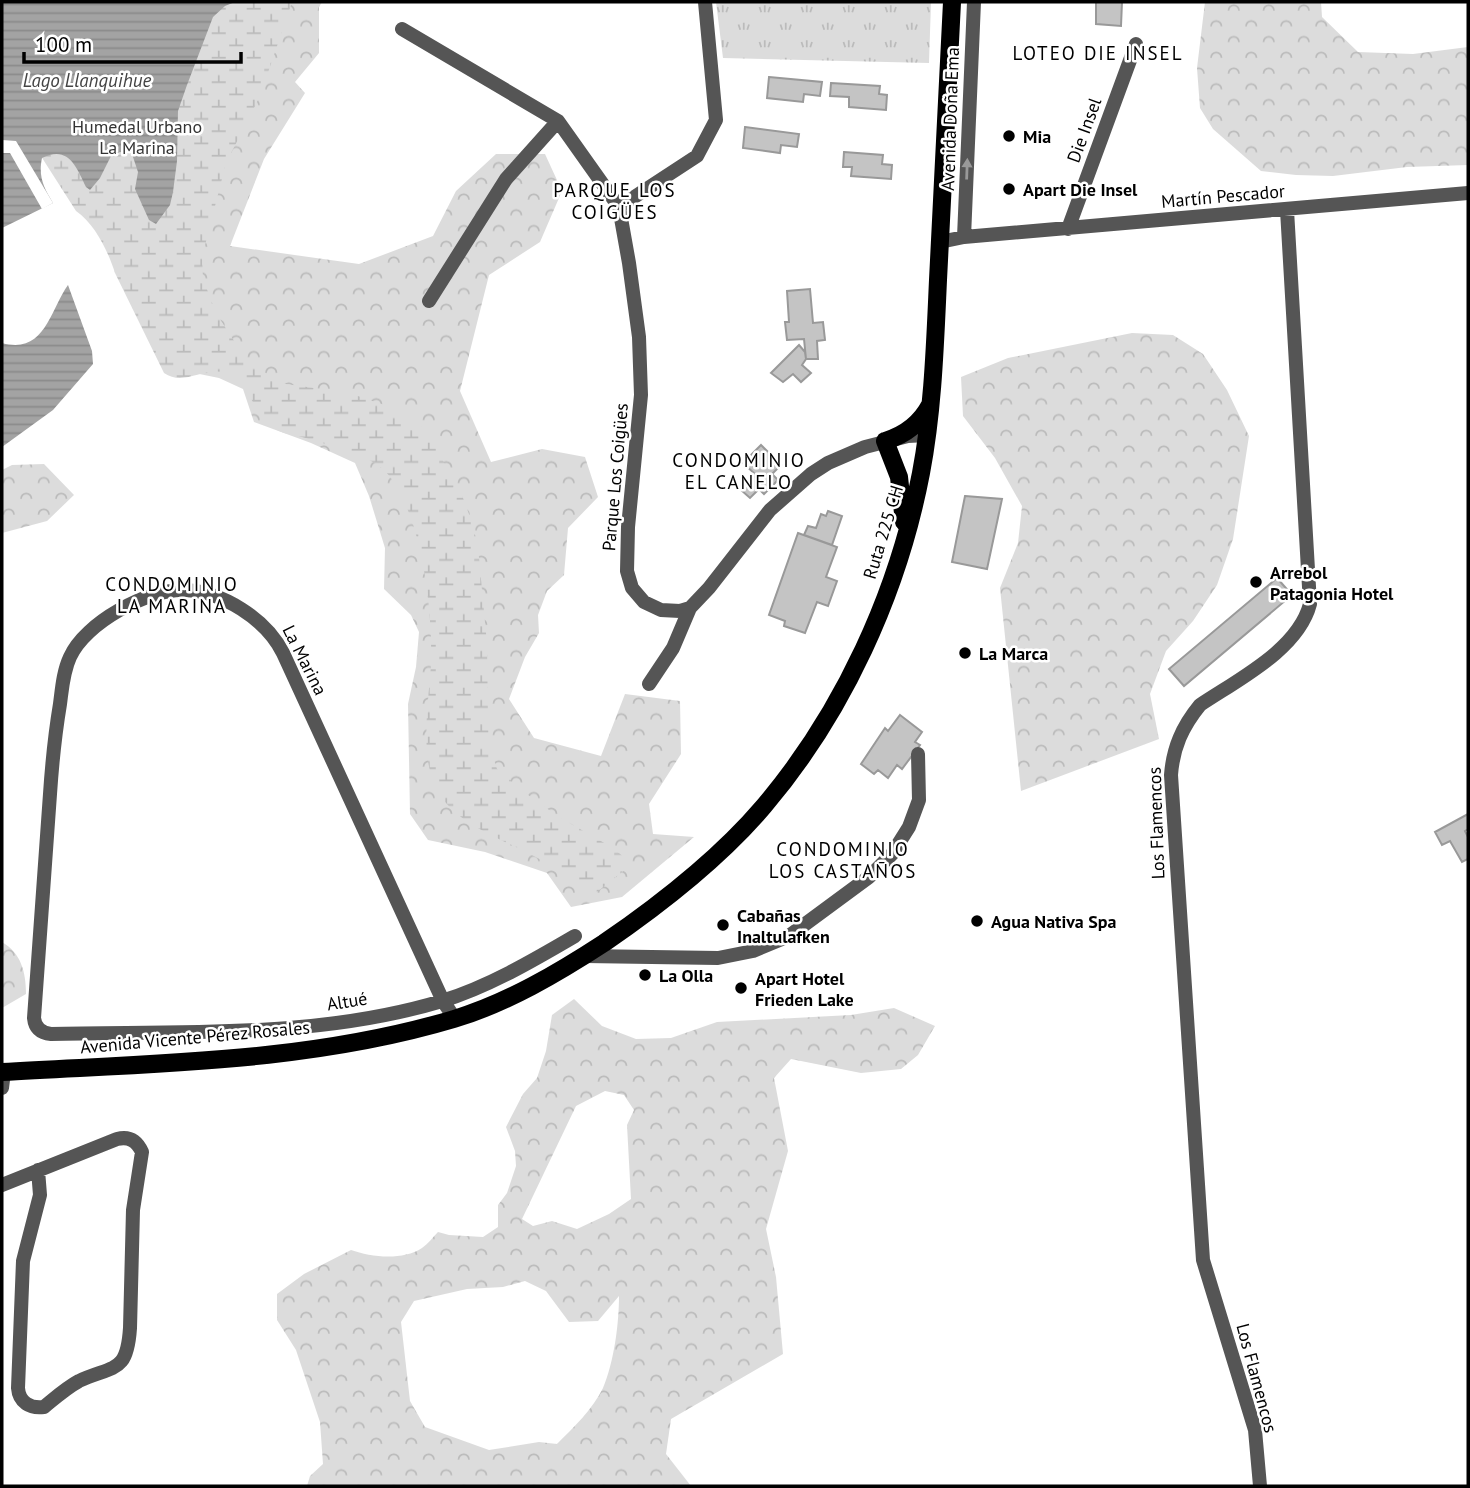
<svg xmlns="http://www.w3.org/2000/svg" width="1470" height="1488" viewBox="0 0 1470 1488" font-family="'PT Sans',sans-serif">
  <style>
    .grass { fill: url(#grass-tufts) }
    .forest { fill: url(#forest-crowns); fill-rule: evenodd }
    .wetland { fill: url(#wetland-marsh) }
    .water { fill: url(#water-rules) }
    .pier { fill: #fff }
    .building { fill: #c4c4c4; stroke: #999; stroke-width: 2 }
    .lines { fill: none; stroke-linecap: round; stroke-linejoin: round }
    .minor { stroke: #555; stroke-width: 14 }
    .primary { stroke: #000; stroke-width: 18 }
    .oneway { fill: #999 }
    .poi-dot { fill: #000; stroke: #fff; stroke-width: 2.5 }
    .labels { text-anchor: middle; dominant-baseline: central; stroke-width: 5; stroke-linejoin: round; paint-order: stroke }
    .street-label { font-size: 18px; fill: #000; stroke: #fff }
    .park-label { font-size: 18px; fill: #333; stroke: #fff }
    .poi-label { font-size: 18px; font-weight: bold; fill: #000; stroke: #fff; text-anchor: start }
    .neighbourhood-label { font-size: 19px; letter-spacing: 2px; fill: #000; stroke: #fff }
    .water-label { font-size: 19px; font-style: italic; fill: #444; stroke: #fff }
  </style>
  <defs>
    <pattern id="grass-tufts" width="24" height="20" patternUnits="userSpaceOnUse" patternTransform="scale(1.75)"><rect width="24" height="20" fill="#dcdcdc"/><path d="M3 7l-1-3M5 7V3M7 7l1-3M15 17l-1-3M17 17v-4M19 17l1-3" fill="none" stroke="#bbb"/></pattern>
    <pattern id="forest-crowns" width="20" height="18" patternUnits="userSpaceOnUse" patternTransform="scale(1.75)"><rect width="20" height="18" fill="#dcdcdc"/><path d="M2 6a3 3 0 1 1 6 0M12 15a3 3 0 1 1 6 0" fill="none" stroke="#bbb"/></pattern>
    <pattern id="wetland-marsh" width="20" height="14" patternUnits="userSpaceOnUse" patternTransform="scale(1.75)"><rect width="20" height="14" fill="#dcdcdc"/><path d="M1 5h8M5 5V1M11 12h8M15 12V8" fill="none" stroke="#bbb"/></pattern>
    <pattern id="water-rules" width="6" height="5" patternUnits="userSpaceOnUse" patternTransform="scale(1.75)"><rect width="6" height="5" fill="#a3a3a3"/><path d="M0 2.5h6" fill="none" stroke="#8b8b8b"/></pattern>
  </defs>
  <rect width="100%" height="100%" fill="#fff"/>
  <!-- grass -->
  <path class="grass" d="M 716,2 L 931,2 L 929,63 L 723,58 Z"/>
  <!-- forest -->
  <path class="forest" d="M 249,2 L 322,2 L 319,7 L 319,53 L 295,82 L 305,93 L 264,159 L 230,246 L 359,264 L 433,236 L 456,191 L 496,154 L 545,154 L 562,191 L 540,242 L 489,275 L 460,391 L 491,462 L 542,449 L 585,457 L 598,497 L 568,528 L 564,575 L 547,591 L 538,615 L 539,633 L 525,657 L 509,699 L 534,738 L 601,756 L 625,694 L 680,701 L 681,754 L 649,804 L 653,834 L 694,837 L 622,897 L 571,907 L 547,873 L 485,852 L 428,840 L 410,814 L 408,704 L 416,667 L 419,632 L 411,615 L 384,589 L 385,548 L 369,496 L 355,463 L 311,443 L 254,422 L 243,389 L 219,378 L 170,368 Z
    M 1205,2 L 1321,2 L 1322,17 L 1358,52 L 1413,54 L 1468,47 L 1468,165 L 1407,167 L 1333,176 L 1296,175 L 1261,171 L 1213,129 L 1200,108 L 1197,68 Z
    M 1132,333 L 1173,335 L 1203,354 L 1227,390 L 1249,436 L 1233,539 L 1217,585 L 1193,621 L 1166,651 L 1150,694 L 1159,739 L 1021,791 L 1000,588 L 1018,543 L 1022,506 L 995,458 L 963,416 L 961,377 L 1008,358 Z
    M 44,464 L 74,495 L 47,521 L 2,533 L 2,470 L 12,465 Z
    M 2,942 C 21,953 26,972 26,994 L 2,1008 Z
    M 574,999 L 602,1026 L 636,1039 L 671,1038 L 717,1022 L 851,1015 L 894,1008 L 935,1026 L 918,1055 L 901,1069 L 861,1073 L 791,1059 L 774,1078 L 788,1151 L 766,1229 L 776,1277 L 783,1354 L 671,1419 L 666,1454 L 691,1486 L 307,1486 L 310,1476 L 323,1464 L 320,1422 L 296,1350 L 277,1320 L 277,1294 L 304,1274 L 351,1250 C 371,1257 402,1261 422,1248 C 428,1244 433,1237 438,1232 L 449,1235 L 483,1237 L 498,1227 L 498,1205 L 507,1193 L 516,1166 L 515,1151 L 506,1127 L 523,1094 L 537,1078 L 546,1051 L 552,1015 ZM 605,1091 L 624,1095 L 634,1110 L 627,1125 L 631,1199 L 609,1214 L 577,1229 L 552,1221 L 533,1226 L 522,1219 L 576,1106 ZM 525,1281 L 546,1291 L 569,1322 L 598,1321 L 619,1296 C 619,1324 614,1362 603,1388 C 593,1409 573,1428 557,1444 L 539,1442 L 489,1450 L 425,1427 L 410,1401 L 401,1322 L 414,1301 L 467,1289 L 503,1287 Z"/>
  <!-- wetland -->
  <path class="wetland" d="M 133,2 L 292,2 L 260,96 L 226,163 L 202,257 L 203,279 L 216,313 L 240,350 L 255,366 L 279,383 L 349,393 L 393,408 L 424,428 L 460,490 L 472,522 L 478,547 L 487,644 L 488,723 L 491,750 L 497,769 L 524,792 L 559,817 L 613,848 L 632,864 L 592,896 C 576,887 564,875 549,865 C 515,842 467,832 442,798 C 417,765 429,702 431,664 C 433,611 422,511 385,471 C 369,454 325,444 302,437 C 294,435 284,434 277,430 C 252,418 253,382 225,373 C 204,366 184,387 164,373 L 115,273 C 108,251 95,224 76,211 L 30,139 Z"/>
  <!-- water -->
  <path class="water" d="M 2,2 L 235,2 L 225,6 L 213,17 L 187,85 L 178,111 L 177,161 L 173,192 L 170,205 L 156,224 L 149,220 L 135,189 L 138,172 L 132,154 L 120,152 L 111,156 L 100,178 L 90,190 L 86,187 C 76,166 68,145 42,158 C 38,177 44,188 53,203 L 2,228 Z
    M 68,285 L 92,351 L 93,364 L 53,410 L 2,447 L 2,343 C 45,355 50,310 68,285 Z"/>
  <!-- pier -->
  <path class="pier" d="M 2,140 L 16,141 L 53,203 L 42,209 L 10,153 L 2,153 Z"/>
  <!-- building -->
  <path class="building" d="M 1096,2 L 1122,2 L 1121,26 L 1096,24 Z
    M 769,77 L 822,82 L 820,96 L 804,94 L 803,102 L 767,98 Z
    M 831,83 L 880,86 L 879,94 L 887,95 L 886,110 L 849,107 L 849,97 L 830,96 Z
    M 745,127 L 799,134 L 797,147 L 781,145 L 780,153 L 743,148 Z
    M 844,152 L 883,155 L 882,164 L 892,165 L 891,179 L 851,176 L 852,167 L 843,167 Z
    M 810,289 L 813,323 L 823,322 L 825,340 L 817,341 L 818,359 L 806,359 L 804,339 L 787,340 L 785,322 L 789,322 L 787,291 Z
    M 799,345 L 805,352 L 806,359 L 802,365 L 811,373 L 801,382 L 793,374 L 783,382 L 771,373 Z
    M 761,445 L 781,465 L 772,474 L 778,480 L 764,494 L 759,489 L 750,498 L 741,490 L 756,475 L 743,463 Z
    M 965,496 L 1002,499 L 987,569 L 952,562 Z
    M 828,511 L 842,516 L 832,545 L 804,535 L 808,526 L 816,528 L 821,514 L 826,516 Z
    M 798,533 L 837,547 L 826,577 L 837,581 L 828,606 L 817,602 L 805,633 L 784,626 L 785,621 L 769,615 Z
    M 1277,578 L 1292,595 L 1184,686 L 1169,669 Z
    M 900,715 L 922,732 L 915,742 L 920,745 L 902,769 L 897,765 L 888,778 L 878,770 L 874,774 L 861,764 L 885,728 L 888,731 Z
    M 1468,814 L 1468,829 L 1465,831 L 1468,837 L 1468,859 L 1462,862 L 1450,841 L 1442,845 L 1435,832 Z"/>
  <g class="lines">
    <!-- minor -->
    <path class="minor" d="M 402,29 L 558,121 L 619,207 L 629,263 L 639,337 L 641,395 L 628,527 L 627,571 L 632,588 L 644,602 L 661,610 L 680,611 L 690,608 L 709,588 L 770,510 L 811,474 L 828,463 L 865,447 L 908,436 L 927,435
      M 619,207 L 697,156 L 716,120 L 705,2
      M 1068,229 L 1136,44
      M 964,237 L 974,2
      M 940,242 L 964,237 L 1468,193
      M 429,301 L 506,179 L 558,121
      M 649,684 L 673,648 L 690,608
      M 585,956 L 718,958 L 753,951 L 789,936 L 869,877 L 892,854 L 909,827 L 919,800 L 918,754
      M 455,1019 L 443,1001 L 283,653 C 266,619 222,591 184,590 C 147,589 85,623 70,657 C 63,672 62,689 60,704 C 55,734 52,764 50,794 C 44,869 39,944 34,1018 C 35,1028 41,1033 51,1034 C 180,1031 316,1039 442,1001 C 488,987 534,960 575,936
      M 2,1088 L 4,1072
      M 2,1185 L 117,1139 C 129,1136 137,1141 142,1152 L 133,1210 L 130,1328 C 127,1374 114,1365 79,1381 C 66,1388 55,1398 44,1407 C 30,1409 19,1402 18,1388 L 23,1261 L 40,1195 L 38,1170
      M 1260,1486 L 1255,1430 L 1203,1260 L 1171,775 C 1173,748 1182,727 1200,705 C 1237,680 1298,650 1310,604 L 1287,210"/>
    <!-- primary -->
    <path class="primary" d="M 904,522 L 899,477 L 885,441 C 905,435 920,424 930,405
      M 2,1072 C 153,1063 307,1063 454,1019 C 507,1003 558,973 604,943 C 661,904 719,859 764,806 C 843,713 898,593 921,473 C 933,410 935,345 938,280 C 943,187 947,95 952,2"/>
  </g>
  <!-- one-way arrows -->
  <defs><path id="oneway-solid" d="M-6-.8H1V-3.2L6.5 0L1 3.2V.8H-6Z" transform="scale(1.75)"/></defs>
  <use class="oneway" href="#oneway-solid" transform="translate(967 169) rotate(-88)"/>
  <!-- markers -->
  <g class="poi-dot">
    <circle cx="1009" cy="136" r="7"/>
    <circle cx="1009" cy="189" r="7"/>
    <circle cx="1256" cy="582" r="7"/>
    <circle cx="965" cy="653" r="7"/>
    <circle cx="977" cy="921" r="7"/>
    <circle cx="723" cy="925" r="7"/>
    <circle cx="645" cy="975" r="7"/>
    <circle cx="741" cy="988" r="7"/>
  </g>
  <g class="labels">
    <!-- street labels -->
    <g class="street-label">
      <text transform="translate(950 119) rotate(-88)">Avenida Doña Ema</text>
      <text transform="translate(1084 130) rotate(-70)">Die Insel</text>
      <text transform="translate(1223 196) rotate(-5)">Martín Pescador</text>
      <text transform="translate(615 477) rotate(-85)">Parque Los Coigües</text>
      <text transform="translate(883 532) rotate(-73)">Ruta 225 CH</text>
      <text transform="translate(305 660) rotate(63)">La Marina</text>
      <text transform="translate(1156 823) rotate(-92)">Los Flamencos</text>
      <text transform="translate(347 1001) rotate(-9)">Altué</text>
      <text transform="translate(195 1037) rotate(-5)">Avenida Vicente Pérez Rosales</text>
      <text transform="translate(1257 1378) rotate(75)">Los Flamencos</text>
    </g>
    <!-- park labels -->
    <g class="park-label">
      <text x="137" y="126">Humedal Urbano<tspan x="137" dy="21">La Marina</tspan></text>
    </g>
    <!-- poi labels -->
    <g class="poi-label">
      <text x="1023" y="136">Mia</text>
      <text x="1023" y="189">Apart Die Insel</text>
      <text x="1270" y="572">Arrebol<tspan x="1270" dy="21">Patagonia Hotel</tspan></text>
      <text x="979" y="653">La Marca</text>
      <text x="737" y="915">Cabañas<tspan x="737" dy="21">Inaltulafken</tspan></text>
      <text x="991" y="921">Agua Nativa Spa</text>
      <text x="659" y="975">La Olla</text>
      <text x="755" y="978">Apart Hotel<tspan x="755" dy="21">Frieden Lake</tspan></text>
    </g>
    <!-- neighbourhood labels -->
    <g class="neighbourhood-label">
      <text x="1098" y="53">LOTEO DIE INSEL</text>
      <text x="615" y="190">PARQUE LOS<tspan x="615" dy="22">COIGÜES</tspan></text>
      <text x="739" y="460">CONDOMINIO<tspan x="739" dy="22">EL CANELO</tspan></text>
      <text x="172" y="584">CONDOMINIO<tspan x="172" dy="22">LA MARINA</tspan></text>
      <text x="843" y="849">CONDOMINIO<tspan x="843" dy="22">LOS CASTAÑOS</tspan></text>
    </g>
    <!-- water labels -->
    <g class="water-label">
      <text x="87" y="80">Lago Llanquihue</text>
    </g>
  </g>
  <!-- border -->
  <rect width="1470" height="1488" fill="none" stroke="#000000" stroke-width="7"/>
  <!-- scale -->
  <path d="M24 52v10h217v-10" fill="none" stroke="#000000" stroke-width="3.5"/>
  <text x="35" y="52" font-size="21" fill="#000000" stroke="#ffffff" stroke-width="5" paint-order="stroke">100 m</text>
</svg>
